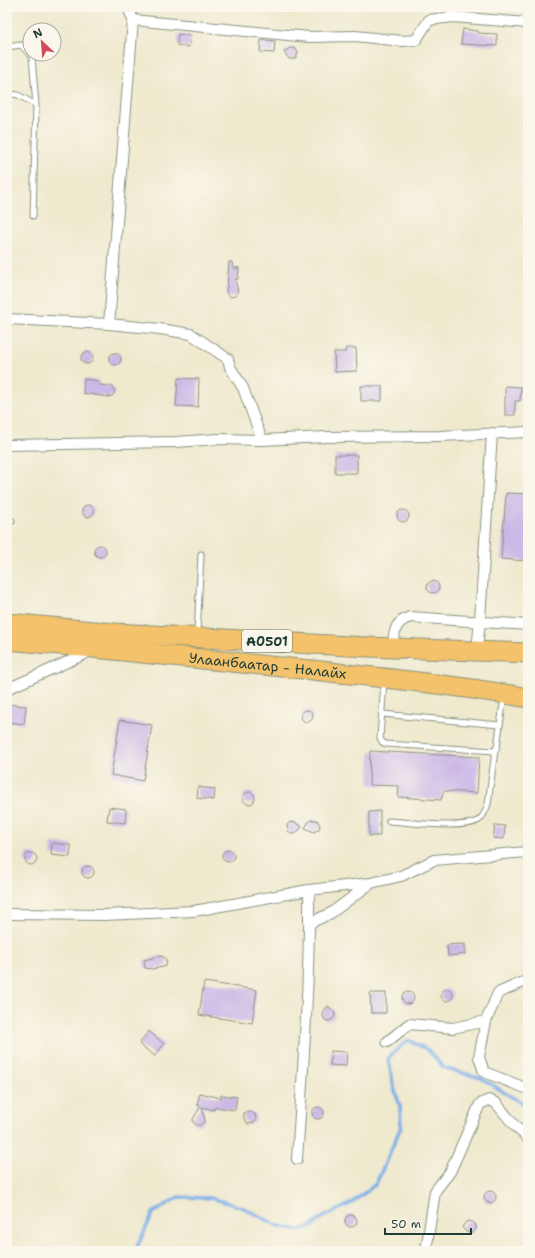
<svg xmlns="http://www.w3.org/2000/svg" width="535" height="1258" viewBox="0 0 535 1258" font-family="'Shantell Sans',sans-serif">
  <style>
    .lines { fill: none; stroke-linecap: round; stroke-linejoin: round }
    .stream { stroke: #7bafe8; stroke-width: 3.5 }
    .building { fill: #cbb8e6 }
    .lane-casing { stroke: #879381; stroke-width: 7 }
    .street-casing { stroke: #879381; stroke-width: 12 }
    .highway-casing { stroke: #879381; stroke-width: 21 }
    .lane { stroke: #fff; stroke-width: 5 }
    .street { stroke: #fff; stroke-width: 10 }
    .highway { stroke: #f3c26a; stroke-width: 19 }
    .labels { text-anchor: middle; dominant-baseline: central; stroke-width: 4; stroke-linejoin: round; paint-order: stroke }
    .shield { fill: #fbf7ec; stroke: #61756b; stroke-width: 1 }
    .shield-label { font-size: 13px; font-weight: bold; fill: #1f3d34 }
    .street-label { font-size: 14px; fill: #1f3d34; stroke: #fbf7ec }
  </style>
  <rect width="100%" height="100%" fill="#fbf7ec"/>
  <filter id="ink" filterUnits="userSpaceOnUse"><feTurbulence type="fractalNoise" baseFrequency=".025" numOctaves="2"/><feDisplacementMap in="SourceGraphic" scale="8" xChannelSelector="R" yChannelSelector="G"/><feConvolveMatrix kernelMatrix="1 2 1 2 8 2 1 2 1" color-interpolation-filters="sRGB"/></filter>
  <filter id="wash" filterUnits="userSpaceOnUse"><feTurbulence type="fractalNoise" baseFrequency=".012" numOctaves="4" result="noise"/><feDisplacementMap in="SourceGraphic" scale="16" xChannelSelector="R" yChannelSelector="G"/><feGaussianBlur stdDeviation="0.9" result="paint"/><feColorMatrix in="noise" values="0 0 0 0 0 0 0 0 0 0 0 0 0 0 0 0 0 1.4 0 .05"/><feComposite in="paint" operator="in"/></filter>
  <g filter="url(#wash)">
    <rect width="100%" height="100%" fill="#efe9ce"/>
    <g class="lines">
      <!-- stream -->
      <path class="stream" d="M 135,1251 L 153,1213 L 178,1197 L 211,1198 L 244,1208 L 278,1226 L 301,1230 L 312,1226 L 325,1216 L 350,1204 L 376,1184 L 401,1127 L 400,1106 L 394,1088 L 388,1058 L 408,1040 L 428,1050 L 444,1068 L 481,1078 L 520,1102 L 528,1105"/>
    </g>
    <g id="blocks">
      <!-- building -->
      <path class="building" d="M 463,29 L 478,31 L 478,33 L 497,34 L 497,46 L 461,44 Z
        M 178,34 L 191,36 L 189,47 L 177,45 Z
        M 261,40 L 275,41 L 274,53 L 260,52 Z
        M 290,48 L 294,48 L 298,52 L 297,56 L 295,59 L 289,59 L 284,52 Z
        M 229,262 L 232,262 L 233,268 L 239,268 L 238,279 L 235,279 L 238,292 L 235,296 L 231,297 L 228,295 L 226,292 L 227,286 Z
        M 346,348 L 356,348 L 357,371 L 335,372 L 334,352 L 345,352 Z
        M81 358a6 6 0 1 1 12 0a6 6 0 1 1-12 0Z
        M109 359a6 6 0 1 1 12 0a6 6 0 1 1-12 0Z
        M 178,378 L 199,379 L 198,407 L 176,406 Z
        M 84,379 L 99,381 L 99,385 L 112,386 L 114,389 L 115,393 L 112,396 L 108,397 L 83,393 Z
        M 361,386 L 382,386 L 382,401 L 361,401 Z
        M 505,386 L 521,387 L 520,401 L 515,401 L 515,415 L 505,415 Z
        M 335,455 L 357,455 L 357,473 L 335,473 Z
        M 506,493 L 528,494 L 528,561 L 501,559 Z
        M82 511a6 6 0 1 1 12 0a6 6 0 1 1-12 0Z
        M397 516a6 6 0 1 1 12 0a6 6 0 1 1-12 0Z
        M94 551a6 6 0 1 1 12 0a6 6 0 1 1-12 0Z
        M427 587a6 6 0 1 1 12 0a6 6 0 1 1-12 0Z
        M 7,704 L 26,706 L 24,724 L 7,722 Z
        M301 716a6 6 0 1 1 12 0a6 6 0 1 1-12 0Z
        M 120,720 L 152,725 L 143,781 L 111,775 Z
        M 370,751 L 479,757 L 477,793 L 444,791 L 441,800 L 398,797 L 399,786 L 369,785 Z
        M 198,787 L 215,789 L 214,800 L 197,798 Z
        M243 798a6 6 0 1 1 12 0a6 6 0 1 1-12 0Z
        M 109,807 L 126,809 L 125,823 L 107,821 Z
        M 380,811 L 380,836 L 369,836 L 369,812 Z
        M 313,820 L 317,820 L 320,825 L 319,829 L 314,832 L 305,828 L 309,821 Z
        M 290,822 L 296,823 L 302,827 L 295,834 L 291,834 L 288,831 L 287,825 Z
        M 495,825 L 505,826 L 504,839 L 493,838 Z
        M 52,843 L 71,845 L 70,857 L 51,855 Z
        M222 856a6 6 0 1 1 12 0a6 6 0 1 1-12 0Z
        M25 859a6 6 0 1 1 12 0a6 6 0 1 1-12 0Z
        M82 872a6 6 0 1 1 12 0a6 6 0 1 1-12 0Z
        M 465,944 L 465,954 L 448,956 L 447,945 Z
        M 160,956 L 164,957 L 166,960 L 167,964 L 164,967 L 152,969 L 145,968 L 144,960 Z
        M 204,982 L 257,990 L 252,1023 L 199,1015 Z
        M441 995a6 6 0 1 1 12 0a6 6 0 1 1-12 0Z
        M402 998a6 6 0 1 1 12 0a6 6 0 1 1-12 0Z
        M 370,993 L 386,993 L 386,1013 L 371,1013 Z
        M 328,1006 L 334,1011 L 335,1015 L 334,1018 L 329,1021 L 325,1020 L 323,1016 L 323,1012 Z
        M 149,1031 L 164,1044 L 155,1056 L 139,1044 Z
        M 331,1051 L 347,1052 L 346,1066 L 330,1065 Z
        M 200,1093 L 221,1098 L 221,1095 L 237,1097 L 235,1110 L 215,1107 L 214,1110 L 202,1107 L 205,1121 L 200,1125 L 196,1125 L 193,1122 L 193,1119 L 201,1106 L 197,1105 Z
        M312 1113a6 6 0 1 1 12 0a6 6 0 1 1-12 0Z
        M 251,1112 L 255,1114 L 256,1120 L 254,1123 L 248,1124 L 244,1119 L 244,1113 Z
        M484 1197a6 6 0 1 1 12 0a6 6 0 1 1-12 0Z
        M345 1221a6 6 0 1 1 12 0a6 6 0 1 1-12 0Z
        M 467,1221 L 473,1222 L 476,1225 L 476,1229 L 472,1233 L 466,1232 L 462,1227 Z"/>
    </g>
  </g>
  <g filter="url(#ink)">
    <use href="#blocks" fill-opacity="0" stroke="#879381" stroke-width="1"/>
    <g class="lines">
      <defs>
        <path id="lane" d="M 7,47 L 21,45 L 32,57 L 36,105
          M 7,93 L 18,95 L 36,105 L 33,216
          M 7,522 L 12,521
          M 197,634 L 201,554
          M 384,681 L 380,738 L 382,742 L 386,744 L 495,751 L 497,747 L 504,697
          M 382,714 L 500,725
          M 389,821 C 408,822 464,830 479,820 C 484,816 486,810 488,804 L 495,751"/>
        <path id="street" d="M 133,20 L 309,37 L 355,36 L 402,41 L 416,40 L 429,20 L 453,17 L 528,23
          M 7,319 L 109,324 L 160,329 L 191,334 L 228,359 L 230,367 L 243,388 L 262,440
          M 109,324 L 133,20 L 128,7
          M 7,445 L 176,442 L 218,439 L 262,440 L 326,437 L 440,436 L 528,432
          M 392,648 C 395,632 393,623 410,617 L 528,625
          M 477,650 L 480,620 L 492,433
          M 7,689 L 83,655 L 92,649
          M 7,914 L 104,915 L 194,911 L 309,890 L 371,883 L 401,876 L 434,860 L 527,852
          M 310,923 L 331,913 L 370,884
          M 528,980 L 498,993 L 486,1021 L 479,1057 L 484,1072 L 528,1089
          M 387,1042 L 409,1024 L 453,1028 L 486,1021
          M 297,1159 C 303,1069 310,980 309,890
          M 426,1251 L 435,1191 L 450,1172 L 480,1104 L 489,1100 L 496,1103 L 515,1126 L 528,1138"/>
        <g id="highway">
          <path d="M 7,623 L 115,633 L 367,647 L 528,653"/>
          <path id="s1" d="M 7,640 C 109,649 210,660 312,670 C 384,678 457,685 528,698"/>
        </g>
      </defs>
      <!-- lane casing -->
      <use href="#lane" class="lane-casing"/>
      <!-- street casing -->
      <use href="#street" class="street-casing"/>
      <!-- highway casing -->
      <use href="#highway" class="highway-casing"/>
      <!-- lane -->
      <use href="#lane" class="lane"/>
      <!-- street -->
      <use href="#street" class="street"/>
      <!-- highway -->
      <use href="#highway" class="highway"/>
    </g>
  </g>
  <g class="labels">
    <!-- shield labels -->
    <rect class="shield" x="242" y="630" width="50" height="22" rx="3"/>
    <g class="shield-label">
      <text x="267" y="641">A0501</text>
    </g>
    <!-- street labels -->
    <g class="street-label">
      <text stroke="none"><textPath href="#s1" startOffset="262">Улаанбаатар - Налайх</textPath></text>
    </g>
  </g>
  <!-- margin -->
  <rect width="535" height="1258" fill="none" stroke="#fbf7ec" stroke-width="24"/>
  <!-- north arrow -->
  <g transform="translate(42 42) rotate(334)"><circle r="19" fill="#fbf7ec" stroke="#a3ada2"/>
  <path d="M0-3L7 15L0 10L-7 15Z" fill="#d1495b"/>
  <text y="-6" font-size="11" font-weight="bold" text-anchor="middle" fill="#1f3d34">N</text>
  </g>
  <!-- scale -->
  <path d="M385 1228v6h86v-6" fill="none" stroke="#1f3d34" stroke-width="2"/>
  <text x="391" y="1228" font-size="12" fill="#1f3d34" stroke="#fbf7ec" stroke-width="3" paint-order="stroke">50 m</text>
</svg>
